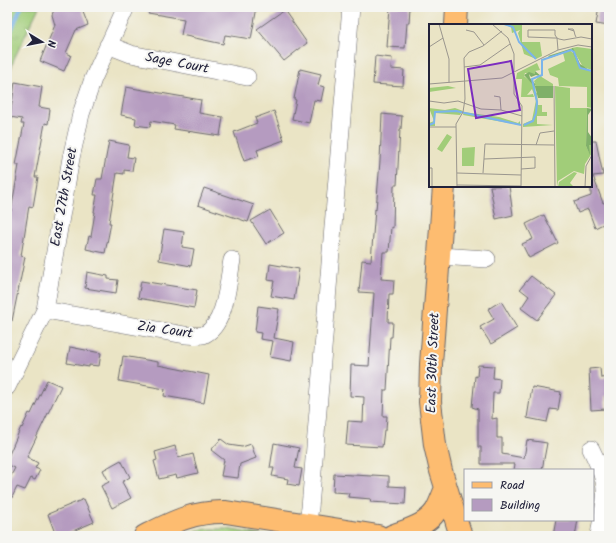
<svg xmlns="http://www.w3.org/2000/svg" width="616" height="543" viewBox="0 0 616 543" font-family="Kalam,sans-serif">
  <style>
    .grass { fill: url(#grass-tufts); stroke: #62785a }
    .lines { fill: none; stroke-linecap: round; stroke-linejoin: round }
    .stream { stroke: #7bb4eb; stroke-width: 4 }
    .building { fill: #b59bc0 }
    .minor-casing { stroke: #68666b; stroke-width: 18 }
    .major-casing { stroke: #68666b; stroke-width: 24 }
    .minor { stroke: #fff; stroke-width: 17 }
    .major { stroke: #fdbc70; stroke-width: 22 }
    .labels { text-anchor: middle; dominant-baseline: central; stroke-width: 4; stroke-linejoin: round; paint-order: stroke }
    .street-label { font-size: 14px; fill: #22223b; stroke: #f6f6f2 }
    .inset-river { fill: none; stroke: #7bb4eb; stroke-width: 2 }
    .inset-road { fill: none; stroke: #9a968e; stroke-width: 1 }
    .view { fill: #7b2cbf; fill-opacity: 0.15; stroke: #7b2cbf; stroke-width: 2 }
    .inset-edge { fill: none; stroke: #22223b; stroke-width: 2 }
  </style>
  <defs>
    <pattern id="grass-tufts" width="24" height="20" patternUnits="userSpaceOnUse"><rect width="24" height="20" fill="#a1cd79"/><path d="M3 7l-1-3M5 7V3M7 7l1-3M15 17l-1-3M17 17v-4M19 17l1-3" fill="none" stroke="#8ab06a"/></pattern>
  </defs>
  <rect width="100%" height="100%" fill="#f6f6f2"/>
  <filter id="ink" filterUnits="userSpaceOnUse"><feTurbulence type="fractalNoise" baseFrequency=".025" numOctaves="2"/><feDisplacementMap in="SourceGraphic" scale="8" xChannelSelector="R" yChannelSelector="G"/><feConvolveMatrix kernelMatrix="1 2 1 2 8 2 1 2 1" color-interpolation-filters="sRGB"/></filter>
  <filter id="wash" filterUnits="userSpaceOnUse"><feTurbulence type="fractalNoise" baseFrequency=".012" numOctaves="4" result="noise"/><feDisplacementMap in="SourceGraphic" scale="16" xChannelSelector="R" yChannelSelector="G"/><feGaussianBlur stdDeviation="0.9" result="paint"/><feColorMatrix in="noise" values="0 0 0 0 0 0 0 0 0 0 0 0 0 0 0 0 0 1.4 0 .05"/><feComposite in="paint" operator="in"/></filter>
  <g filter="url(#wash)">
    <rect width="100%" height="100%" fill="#eae4c5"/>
    <!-- grass -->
    <path class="grass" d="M 7,7 L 39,7 L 14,59 L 7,82 Z
      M 208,529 L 227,529 L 265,536 L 183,536 L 198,530 Z"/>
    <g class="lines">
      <!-- stream -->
      <path class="stream" d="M 7,40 L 21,7"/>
    </g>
    <g id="blocks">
      <!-- building -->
      <path class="building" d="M 55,7 L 81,7 L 88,25 L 76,30 L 66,53 L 71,55 L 64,71 L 40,61 L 55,25 L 52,15 Z
        M 149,7 L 257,7 L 251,39 L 225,35 L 223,44 L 181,35 L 184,19 L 148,13 Z
        M 390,7 L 410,7 L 409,23 L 407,23 L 405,48 L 387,47 Z
        M 599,7 L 609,7 L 609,26 L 596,24 Z
        M 284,10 L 307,43 L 284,61 L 257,29 Z
        M 375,56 L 392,58 L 391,69 L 404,70 L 403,86 L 373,84 Z
        M 300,69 L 321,74 L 318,85 L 324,87 L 321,101 L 314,100 L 309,123 L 292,119 L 296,100 L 294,99 Z
        M 15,82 L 42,87 L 39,107 L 50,109 L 48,124 L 45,123 L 35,177 L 38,177 L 33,207 L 29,206 L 21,256 L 25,257 L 12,321 L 7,320 L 7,210 L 11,211 L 19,165 L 16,165 L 24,124 L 21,124 L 22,119 L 10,117 Z
        M 126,87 L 201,100 L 199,113 L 223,117 L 220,136 L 174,129 L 175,125 L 151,121 L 150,127 L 135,125 L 136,118 L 121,115 Z
        M 274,111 L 284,140 L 257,150 L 259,156 L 244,161 L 234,132 L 257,123 L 255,118 Z
        M 382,114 L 402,116 L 401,129 L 400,129 L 397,185 L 394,185 L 393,228 L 391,227 L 389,252 L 383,252 L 381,279 L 394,280 L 393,294 L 389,294 L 388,322 L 393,322 L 392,337 L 390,337 L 387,390 L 384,390 L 383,416 L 387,416 L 386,430 L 384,430 L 382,447 L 346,445 L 348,421 L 363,422 L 364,397 L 350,396 L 351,365 L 369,366 L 374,293 L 359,292 L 362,260 L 371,261 L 375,209 L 376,210 L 380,161 Z
        M 109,141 L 129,145 L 127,157 L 134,158 L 132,171 L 124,170 L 124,174 L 117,173 L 109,223 L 111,223 L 105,253 L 86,249 L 89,236 L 91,237 L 95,212 L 94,212 L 97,195 L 94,195 L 97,179 L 102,179 Z
        M 591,141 L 596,141 L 603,175 L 593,176 L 603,203 L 607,202 L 609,208 L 609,221 L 595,228 L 588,209 L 578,213 L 574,202 L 591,196 Z
        M 490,186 L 509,186 L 513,215 L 496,219 Z
        M 204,188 L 254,205 L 248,222 L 198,205 Z
        M 270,210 L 284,233 L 266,244 L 251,221 Z
        M 544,215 L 558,243 L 529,258 L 522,244 L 533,239 L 526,224 Z
        M 164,229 L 184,232 L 182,247 L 194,249 L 191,266 L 159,260 Z
        M 270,264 L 299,269 L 294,300 L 271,296 L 274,281 L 268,280 Z
        M 87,272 L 108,276 L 108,279 L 118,280 L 116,293 L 85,288 Z
        M 531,276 L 556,295 L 537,320 L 521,308 L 529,296 L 520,289 Z
        M 141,281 L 197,290 L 194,308 L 138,298 Z
        M 501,301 L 517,328 L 491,344 L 480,327 L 494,319 L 488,309 Z
        M 258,306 L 279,309 L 274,338 L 294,342 L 291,361 L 270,357 L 273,341 L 260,339 L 261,333 L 255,332 Z
        M 70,347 L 101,353 L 99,366 L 89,365 L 89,367 L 67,363 Z
        M 123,356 L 158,362 L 158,365 L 209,375 L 204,403 L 164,396 L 165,389 L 119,381 Z
        M 478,365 L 494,366 L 493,378 L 500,379 L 499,393 L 493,393 L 492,419 L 497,418 L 497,438 L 502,438 L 502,454 L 524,458 L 527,440 L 547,443 L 542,470 L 514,470 L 515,464 L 481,464 L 481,447 L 478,447 L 478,409 L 472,407 L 475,376 L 477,377 Z
        M 600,368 L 601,378 L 609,377 L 609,396 L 605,396 L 606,409 L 591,410 L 589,369 Z
        M 47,380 L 61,386 L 27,457 L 38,463 L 35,468 L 40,470 L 35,480 L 31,478 L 25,490 L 17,487 L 7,508 L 7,483 L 15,468 L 7,464 L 7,459 L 21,427 L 22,428 L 29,413 L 31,414 Z
        M 532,387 L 561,392 L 558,410 L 550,409 L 547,422 L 527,418 Z
        M 221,439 L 229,445 L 242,447 L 251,444 L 256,458 L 240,464 L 238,478 L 221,476 L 224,460 L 211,450 Z
        M 274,443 L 299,448 L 295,468 L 302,469 L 299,486 L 287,484 L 288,479 L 272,476 L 274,468 L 270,468 Z
        M 175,446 L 178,458 L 193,454 L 198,473 L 177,478 L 176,475 L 159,479 L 154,461 L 157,460 L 155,452 Z
        M 121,460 L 130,477 L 122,482 L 131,498 L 112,508 L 101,486 L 109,482 L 103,470 Z
        M 334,474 L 372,476 L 372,475 L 389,476 L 389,486 L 406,487 L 405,504 L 370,502 L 371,499 L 348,497 L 349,493 L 333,492 Z
        M 84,499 L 94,522 L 61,536 L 56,536 L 48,514 Z
        M 556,520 L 578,520 L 575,536 L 553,536 Z"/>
    </g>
  </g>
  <g filter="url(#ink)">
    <use href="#blocks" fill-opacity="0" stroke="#68666b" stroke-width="1"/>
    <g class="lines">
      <defs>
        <path id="minor" d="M 108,45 L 131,54 L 247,77
          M 439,256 L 487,259
          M 45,310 L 185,335 C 190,335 198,336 203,335 C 226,326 228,281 232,260
          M 7,387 L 45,310 L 71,158 L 81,114 L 93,79 L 126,7
          M 591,449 C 596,459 601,470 604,481 C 608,498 601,518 599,536
          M 307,525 L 310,508 L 351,7"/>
        <path id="major" d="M 456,25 L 457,7
          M 444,186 L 431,364 L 430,402 L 435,445 L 441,471 L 461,536
          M 145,536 C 173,522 194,511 226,512 L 378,536
          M 392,536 C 407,530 426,526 436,511 C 440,504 443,495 446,488"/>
      </defs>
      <!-- minor casing -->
      <use href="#minor" class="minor-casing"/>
      <!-- major casing -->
      <use href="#major" class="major-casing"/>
      <!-- minor -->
      <use href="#minor" class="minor"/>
      <!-- major -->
      <use href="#major" class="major"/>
    </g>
  </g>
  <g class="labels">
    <!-- street labels -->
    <g class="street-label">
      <text transform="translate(177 63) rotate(11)">Sage Court</text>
      <text transform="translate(64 197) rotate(-80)">East 27th Street</text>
      <text transform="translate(165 330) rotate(8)">Zia Court</text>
      <text transform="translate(433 363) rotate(-88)">East 30th Street</text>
    </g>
  </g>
  <!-- overview -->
  <g transform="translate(429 24)">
    <rect width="163" height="163" fill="#eae4c5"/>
    <path d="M 73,0 L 93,0 L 93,18 L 111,18 L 113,32 L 107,35 L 95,30 L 89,9 L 91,6 L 83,9 L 82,3 ZM 148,23 L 163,25 L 163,46 L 154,43 L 146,29 L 150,43 L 163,48 L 163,84 L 158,83 L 158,63 L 130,62 L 129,54 L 121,51 L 119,45 L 136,37 L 134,29 L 141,26 L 144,29 L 143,24 ZM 108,39 L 111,46 L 106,47 L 106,50 L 96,49 L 95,52 L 107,62 L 105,57 L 111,52 L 124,60 L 124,62 L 107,62 L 106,68 L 108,69 L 109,81 L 113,81 L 113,88 L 118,88 L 118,92 L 108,92 L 108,100 L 124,101 L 94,103 L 94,100 L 103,96 L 107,76 L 103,65 L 98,71 L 104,70 L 105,73 L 92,73 L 93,55 L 87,55 L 86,61 L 88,49 ZM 19,62 L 27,64 L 0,68 L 0,64 ZM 126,62 L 141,64 L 141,84 L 158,84 L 157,122 L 160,128 L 160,121 L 163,121 L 163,129 L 156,140 L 155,150 L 145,147 L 129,157 L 128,163 ZM 0,84 L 16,86 L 26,84 L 34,87 L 31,91 L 6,89 L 6,102 L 0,102 L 0,99 L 5,97 ZM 35,88 L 70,93 L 89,99 L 91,97 L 91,101 L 34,91 ZM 145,148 L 148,149 L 141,159 L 145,163 L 129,163 L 130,158 Z" fill="#a1cd79"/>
    <path d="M 144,24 L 151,40 L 163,48 L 150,43 L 143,26 L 121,34 L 119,32 ZM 106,47 L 113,53 L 107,51 L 102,53 L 100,50 L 101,54 L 107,61 L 105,62 L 95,51 L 100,48 L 106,50 ZM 106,62 L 124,62 L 124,74 L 109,74 ZM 158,84 L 163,85 L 159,91 L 159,108 L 163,114 L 163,121 L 160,121 L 161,131 L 157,122 Z" fill="#80b069"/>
    <path d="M 18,110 L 23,113 L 13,128 L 8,125 ZM 46,123 L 45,142 L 33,142 L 33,124 Z" fill="#a1cd79"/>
    <path class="inset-river" d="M 75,0 L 84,3 L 90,18 L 107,35M 0,101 L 5,99 L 6,88 L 27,87 L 92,101M 95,101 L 104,97 L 107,89 L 108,78 L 103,55 L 113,51 L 113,36 L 142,26 L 145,28 L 151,44 L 163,47"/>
    <path class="inset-road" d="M 10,0 L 20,35 L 20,59M 63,0 L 79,14 L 85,30 L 85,48M 37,6 L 45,8 L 55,21M 145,7 L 139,5 L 144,5 L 145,7 L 146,11 L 147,13M 0,23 L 14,14M 129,26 L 128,14 L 126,11 L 126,6 L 99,6 L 99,13 L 125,14 L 128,14 L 130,15 L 135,16 L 152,13 L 163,15M 35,43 L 51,41 L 81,20M 85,49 L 85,70 L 93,82 L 92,163M 0,60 L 73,54 L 129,26 L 149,21 L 163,23M 125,62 L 126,163M 65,72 L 71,73 L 72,86M 0,77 L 15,79 L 29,77 L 52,85 L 72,86 L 93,92M 0,103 L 27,103M 107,121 L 111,109 L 125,107M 55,135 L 106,133 L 106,144 L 92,145M 0,144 L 3,144 L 3,163M 28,149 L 92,151M 54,149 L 56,120 L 125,121M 28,161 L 92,162M 28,163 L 27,100 L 34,88 L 36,75 L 35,34 L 40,28 L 54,22 L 73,7M 156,163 L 157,142 L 163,131"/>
    <path class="view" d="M 82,37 L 91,86 L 47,94 L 39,45 Z"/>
    <rect width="163" height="163" class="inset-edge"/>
  </g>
  <!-- margin -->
  <rect width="616" height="543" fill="none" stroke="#f6f6f2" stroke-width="24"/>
  <!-- legend -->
  <rect x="464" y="469" width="130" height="52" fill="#f6f6f2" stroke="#a1a1a9"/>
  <rect x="472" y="482" width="20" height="6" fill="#fdbc70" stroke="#a1a1a9"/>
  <text x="500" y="489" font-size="12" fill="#22223b">Road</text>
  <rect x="472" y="499" width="20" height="12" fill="#b59bc0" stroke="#a1a1a9"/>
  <text x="500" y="509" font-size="12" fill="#22223b">Building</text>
  <!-- north arrow -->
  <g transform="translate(42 42) rotate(100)" stroke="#f6f6f2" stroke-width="3" paint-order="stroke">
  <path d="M0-3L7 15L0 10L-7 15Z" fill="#22223b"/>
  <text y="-6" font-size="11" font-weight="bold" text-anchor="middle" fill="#22223b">N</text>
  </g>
</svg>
